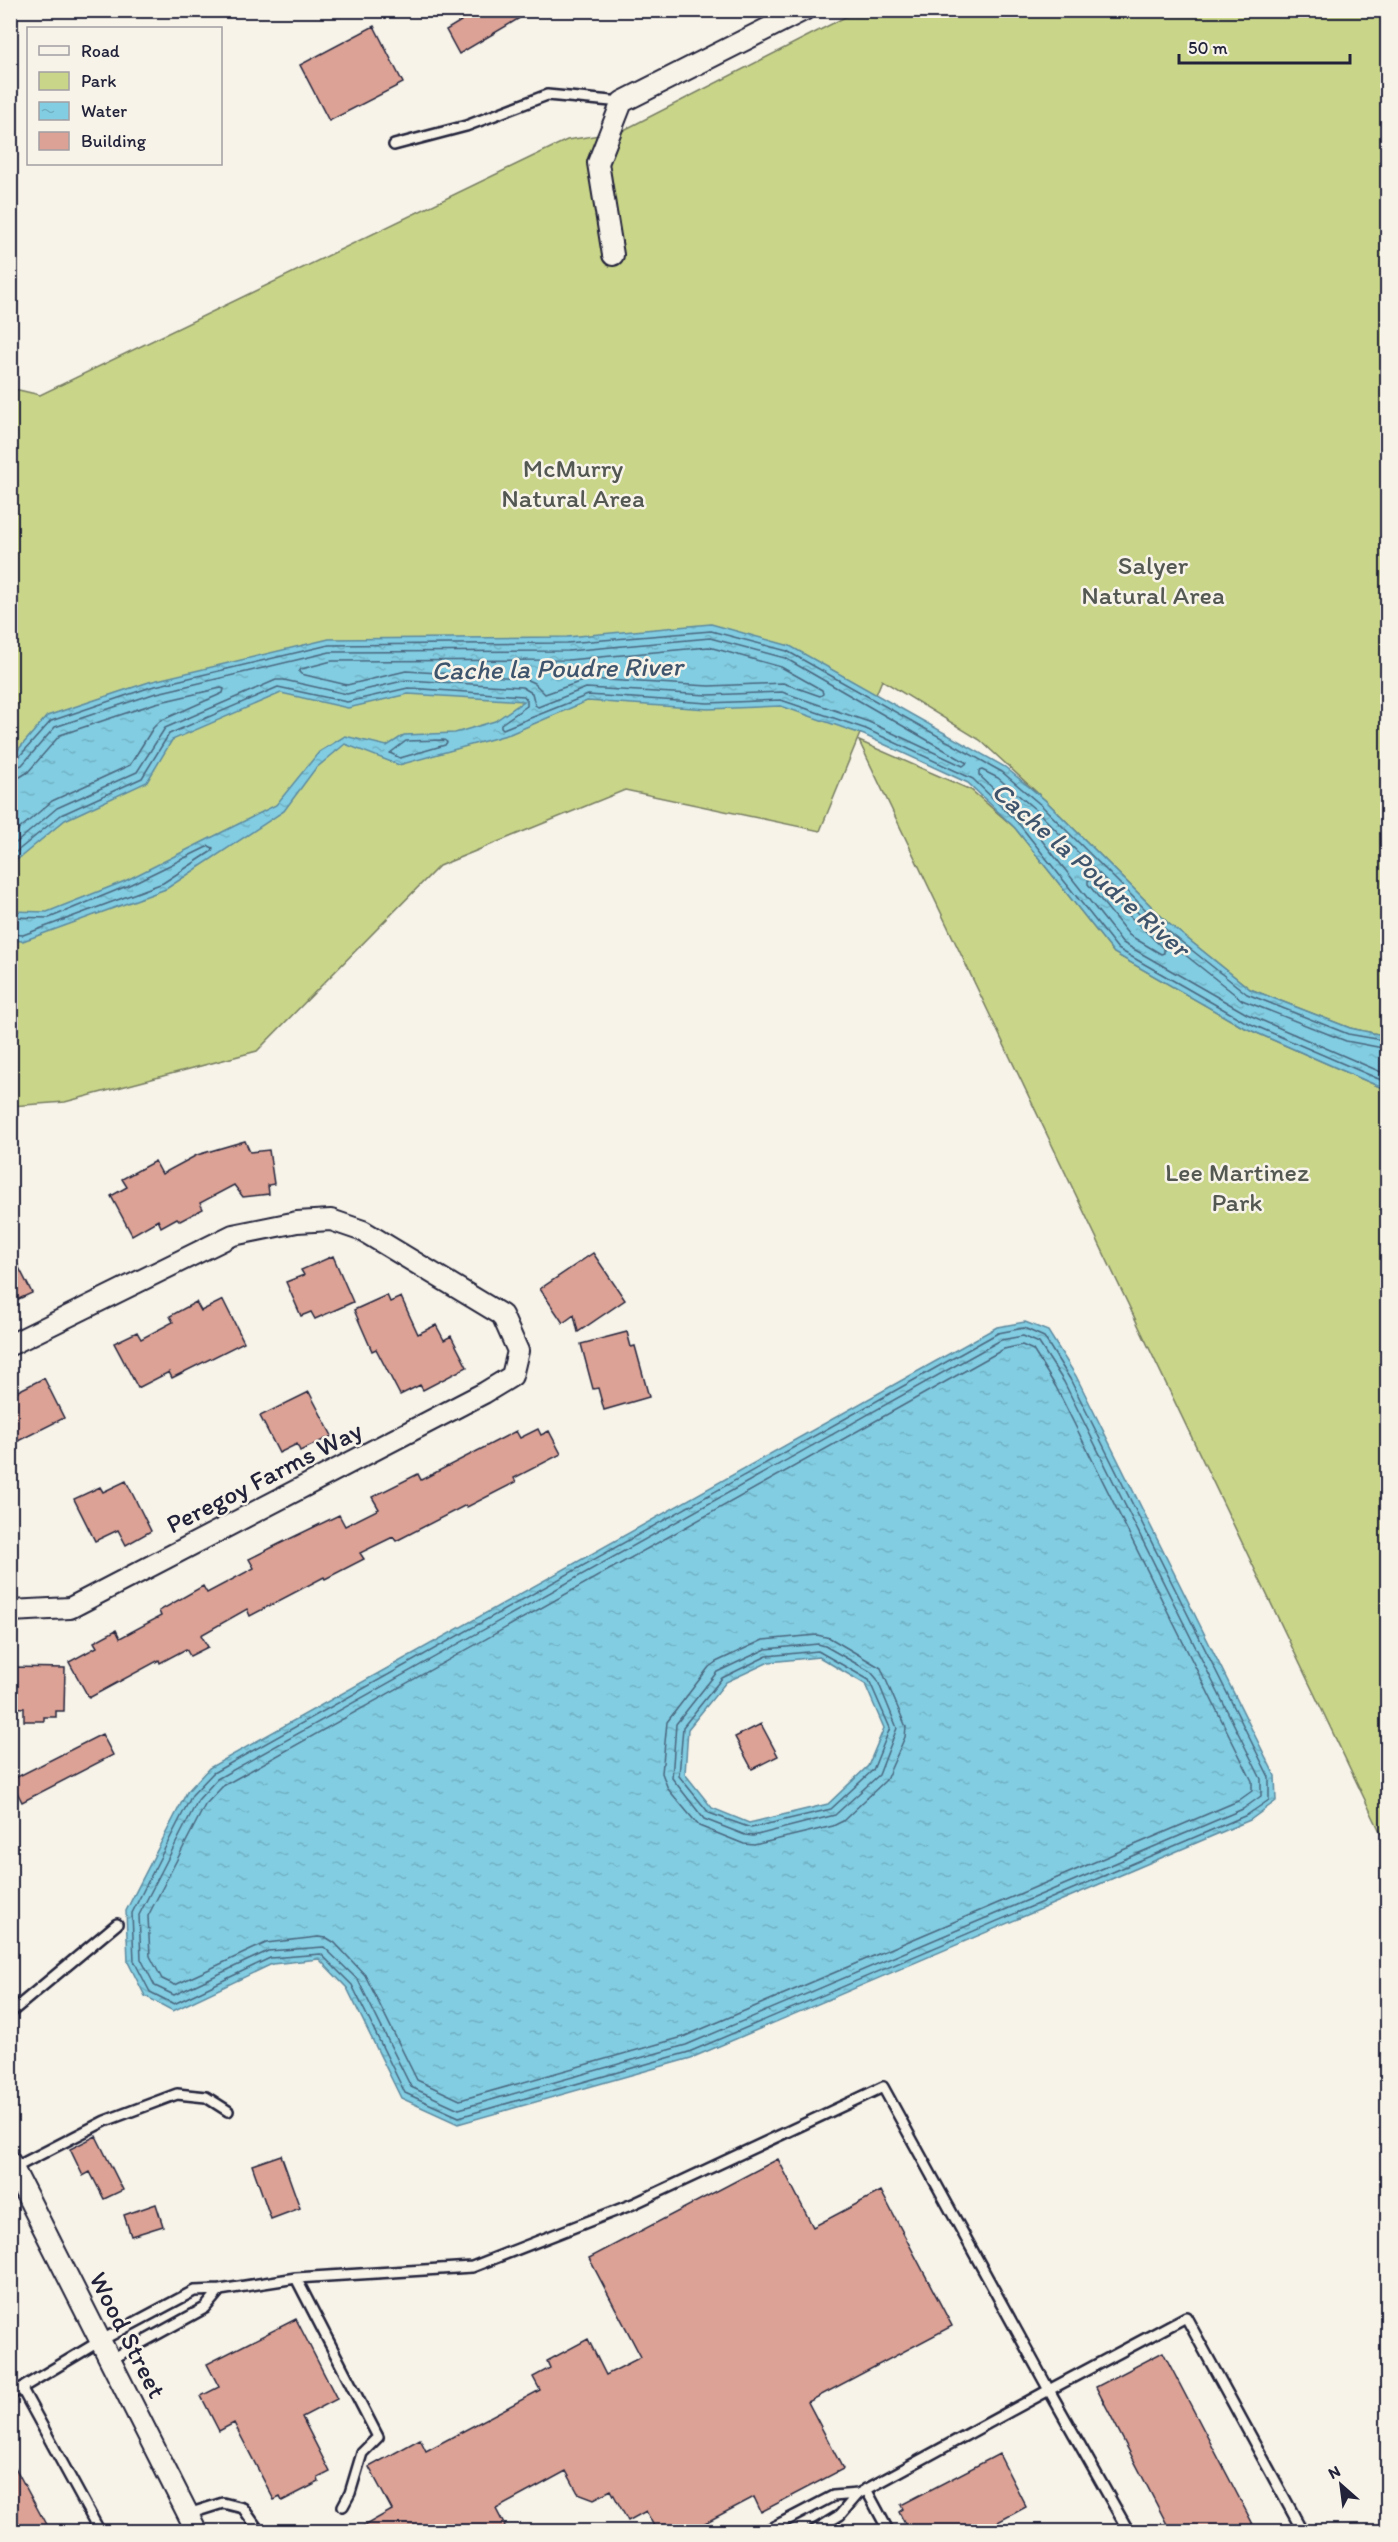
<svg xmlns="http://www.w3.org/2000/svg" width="1398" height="2542" viewBox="0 0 1398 2542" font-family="Itim,sans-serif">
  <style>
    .green { fill: #c9d689; stroke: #767c62; stroke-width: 1.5 }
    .water { fill: url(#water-ripples); stroke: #5c899f; stroke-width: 1.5; fill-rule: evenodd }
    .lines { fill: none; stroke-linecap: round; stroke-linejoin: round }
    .shore { stroke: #48667e; stroke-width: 1.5 }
    .building { fill: #dba295; stroke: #22223b; stroke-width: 1.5 }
    .lane-casing { stroke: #22223b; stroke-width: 14 }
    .street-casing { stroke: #22223b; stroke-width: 24 }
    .lane { stroke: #f7f3e8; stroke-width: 9 }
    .street { stroke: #f7f3e8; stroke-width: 20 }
    .labels { text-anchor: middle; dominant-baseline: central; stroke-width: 5; stroke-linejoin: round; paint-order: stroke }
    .park-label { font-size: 26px; fill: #545852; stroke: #f7f3e8 }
    .street-label { font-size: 26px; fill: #22223b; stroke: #f7f3e8 }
    .water-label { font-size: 27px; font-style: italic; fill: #3f556d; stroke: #f7f3e8 }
  </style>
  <defs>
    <pattern id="water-ripples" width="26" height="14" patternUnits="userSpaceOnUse" patternTransform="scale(1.5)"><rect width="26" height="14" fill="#82cde2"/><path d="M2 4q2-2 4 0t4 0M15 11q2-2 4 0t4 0" fill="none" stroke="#70b0c3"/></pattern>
  </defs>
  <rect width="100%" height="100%" fill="#f7f3e8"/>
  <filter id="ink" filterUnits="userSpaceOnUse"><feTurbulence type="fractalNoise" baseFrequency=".0167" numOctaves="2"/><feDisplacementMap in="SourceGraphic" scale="12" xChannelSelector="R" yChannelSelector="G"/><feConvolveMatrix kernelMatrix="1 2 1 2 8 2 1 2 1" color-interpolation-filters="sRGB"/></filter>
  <g filter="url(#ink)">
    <!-- green -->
    <path class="green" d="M 857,11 L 1387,11 L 1387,1036 L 1350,1028 L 1250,989 L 1168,923 L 1045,800 L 980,740 L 882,680 L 820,831 L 625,790 L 439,866 L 257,1051 L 65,1102 L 11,1106 L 10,388 L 40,395 L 567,140 L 620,132 Z
      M 859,741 L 971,790 L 1015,828 L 1114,953 L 1241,1026 L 1387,1090 L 1387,1846 Z"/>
    <!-- water -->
    <path class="water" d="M 711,624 L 790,646 L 1005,767 L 1045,800 L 1168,923 L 1250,989 L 1350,1028 L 1387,1036 L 1387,1090 L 1241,1026 L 1114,953 L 1015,828 L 968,783 L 864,735 L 781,706 L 708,709 L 587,701 L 510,734 L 399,765 L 345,744 L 315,769 L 284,811 L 166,889 L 23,941 L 11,940 L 11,911 L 47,912 L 125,881 L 276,805 L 319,752 L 345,736 L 387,746 L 404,735 L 455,733 L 495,721 L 524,701 L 408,694 L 348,708 L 281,693 L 172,740 L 147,782 L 65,820 L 11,865 L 11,758 L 47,716 L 149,682 L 329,639 L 567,637 Z
      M 1025,1322 L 1048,1331 L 1076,1376 L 1275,1776 L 1276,1801 L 1250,1820 L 691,2058 L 458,2124 L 401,2098 L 347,1988 L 319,1959 L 272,1964 L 173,2011 L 145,1996 L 128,1962 L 126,1911 L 187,1792 L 209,1768 L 997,1327 ZM 819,1657 L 865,1684 L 884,1728 L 868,1766 L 828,1804 L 749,1823 L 712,1808 L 685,1774 L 688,1729 L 726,1682 L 769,1662 Z"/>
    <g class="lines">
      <!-- shore -->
      <path class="shore" d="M 709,647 L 781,667 L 822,690 L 823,694 L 820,696 L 783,683 L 709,686 L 588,679 L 545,694 L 534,683 L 523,678 L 406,671 L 347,685 L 301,674 L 299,672 L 301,669 L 332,661 L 568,660 Z
        M 444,740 L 447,742 L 445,745 L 400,758 L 390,753 L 406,741 Z
        M 10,761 L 17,759 L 51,721 L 151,687 L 329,645 L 567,643 L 711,631 L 787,651 L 1002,772 L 1041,805 L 1164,928 L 1247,994 L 1348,1034 L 1388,1041
        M 10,769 L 22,765 L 55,727 L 153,694 L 330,652 L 568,651 L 710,638 L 785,658 L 967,763 L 963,766 L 869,722 L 782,692 L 708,695 L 586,688 L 538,707 L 535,705 L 532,693 L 522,687 L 407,680 L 347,694 L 284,680 L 276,680 L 165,728 L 137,772 L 57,808 L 10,848
        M 10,778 L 20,777 L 28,772 L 60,735 L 156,703 L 221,688 L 224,689 L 223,693 L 160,721 L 153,728 L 130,765 L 52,801 L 10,837
        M 10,857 L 61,815 L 142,778 L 169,734 L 278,687 L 347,702 L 408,688 L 524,696 L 527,700 L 527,706 L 501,724 L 501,727 L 503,729 L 588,695 L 708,703 L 781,700 L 866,729 L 973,779 L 1019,824 L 1118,949 L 1244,1021 L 1388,1083
        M 1088,880 L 1092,880 L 1164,949 L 1164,953 L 1161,954 L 1129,935 L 1088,884 Z
        M 10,917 L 49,918 L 127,886 L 209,846 L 213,848 L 212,851 L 163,883 L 23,935 L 10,934
        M 1388,1049 L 1346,1041 L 1242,1000 L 1159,934 L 1036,810 L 998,778 L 982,770 L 979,771 L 979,775 L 1025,819 L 1123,943 L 1247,1014 L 1388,1075
        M 1024,1328 L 1044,1337 L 1070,1379 L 1269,1777 L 1269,1800 L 1247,1815 L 689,2052 L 459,2117 L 405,2093 L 352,1985 L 321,1954 L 270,1958 L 174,2004 L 150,1992 L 134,1961 L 132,1913 L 192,1795 L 213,1773 L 998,1333 Z
        M 1023,1336 L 1039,1343 L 1064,1382 L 1261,1779 L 1261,1796 L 1243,1809 L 686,2045 L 459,2109 L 411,2087 L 358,1980 L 324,1947 L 268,1951 L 174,1995 L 155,1986 L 141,1959 L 139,1915 L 198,1800 L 217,1779 L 1001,1340 Z
        M 1022,1345 L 1033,1350 L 1056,1387 L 1252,1781 L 1252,1791 L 1238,1801 L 683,2037 L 460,2100 L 417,2080 L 365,1975 L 335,1943 L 327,1938 L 318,1937 L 266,1943 L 175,1985 L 162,1979 L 150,1956 L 148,1916 L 205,1805 L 223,1786 L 1004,1349 Z
        M 817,1635 L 830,1638 L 881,1668 L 906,1727 L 905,1737 L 886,1780 L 843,1821 L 833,1826 L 754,1845 L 744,1844 L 699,1826 L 668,1789 L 662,1773 L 667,1722 L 709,1667 L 716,1662 L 763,1640 Z
        M 818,1644 L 825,1646 L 871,1672 L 877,1679 L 897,1728 L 879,1775 L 835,1815 L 753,1836 L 745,1835 L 704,1819 L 672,1778 L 676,1724 L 717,1672 L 766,1649 Z
        M 818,1651 L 869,1680 L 890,1728 L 873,1770 L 831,1809 L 751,1828 L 709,1813 L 679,1776 L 683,1727 L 722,1678 L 767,1656 Z"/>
    </g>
    <!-- building -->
    <path class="building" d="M 455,10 L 533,10 L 459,54 L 446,30 L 461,21 Z
      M 374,26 L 403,83 L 329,121 L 300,65 Z
      M 245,1141 L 250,1152 L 269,1150 L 274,1184 L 268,1185 L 269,1194 L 243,1197 L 234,1185 L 200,1203 L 203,1209 L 180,1221 L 177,1218 L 161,1227 L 158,1220 L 132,1235 L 111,1196 L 127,1187 L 122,1179 L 155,1161 L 162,1174 L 197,1155 Z
      M 10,1250 L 32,1293 L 10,1303 Z
      M 593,1253 L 625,1300 L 578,1332 L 574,1315 L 563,1323 L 540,1289 Z
      M 333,1256 L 353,1302 L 315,1319 L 311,1312 L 301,1316 L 286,1282 L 304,1275 L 301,1270 Z
      M 387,1295 L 390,1302 L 401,1297 L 418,1334 L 436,1325 L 444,1340 L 451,1336 L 467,1367 L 423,1390 L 420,1385 L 400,1395 L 376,1349 L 372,1351 L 354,1310 Z
      M 223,1300 L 244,1342 L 172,1378 L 169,1372 L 138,1388 L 114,1343 L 137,1332 L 141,1339 L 173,1322 L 170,1316 L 196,1302 L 201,1311 Z
      M 627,1332 L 631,1347 L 635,1346 L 649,1397 L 604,1410 L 598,1388 L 593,1389 L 581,1344 Z
      M 44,1378 L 64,1418 L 10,1445 L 10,1395 Z
      M 309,1392 L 332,1436 L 300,1451 L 297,1444 L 279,1453 L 260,1416 Z
      M 538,1429 L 541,1435 L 549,1431 L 561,1454 L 514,1478 L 516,1482 L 467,1507 L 466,1505 L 396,1541 L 393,1537 L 360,1553 L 364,1559 L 325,1579 L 324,1577 L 250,1616 L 247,1609 L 201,1635 L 208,1647 L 190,1656 L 186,1649 L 160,1663 L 159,1660 L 89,1698 L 69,1662 L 97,1647 L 94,1642 L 116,1630 L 120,1638 L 161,1616 L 159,1611 L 203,1586 L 207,1593 L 254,1568 L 249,1559 L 279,1544 L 339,1515 L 345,1526 L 379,1509 L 372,1497 L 418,1474 L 421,1480 L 516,1431 L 520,1438 Z
      M 126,1481 L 151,1531 L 126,1545 L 118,1530 L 95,1541 L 74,1499 L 100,1487 L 103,1492 Z
      M 10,1667 L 65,1668 L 64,1711 L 56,1711 L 56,1717 L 44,1717 L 44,1721 L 24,1721 L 24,1708 L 10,1707 Z
      M 761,1724 L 778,1756 L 752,1769 L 735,1737 Z
      M 102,1734 L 113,1755 L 22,1802 L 11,1780 Z
      M 96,2136 L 123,2190 L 104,2199 L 90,2172 L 83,2176 L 70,2149 Z
      M 281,2155 L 300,2208 L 271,2219 L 252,2165 Z
      M 778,2159 L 813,2227 L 881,2191 L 952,2326 L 808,2402 L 843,2469 L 761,2512 L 754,2497 L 688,2532 L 657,2532 L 646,2511 L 628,2521 L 611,2490 L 594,2499 L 578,2493 L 566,2471 L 496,2509 L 508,2532 L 353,2532 L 392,2510 L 369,2467 L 420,2439 L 426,2451 L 540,2390 L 533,2377 L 550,2368 L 547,2361 L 588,2339 L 606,2375 L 641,2357 L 589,2258 Z
      M 156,2204 L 163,2226 L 131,2236 L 124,2215 Z
      M 296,2319 L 337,2399 L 302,2417 L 330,2472 L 318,2478 L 319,2482 L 282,2501 L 280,2497 L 274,2500 L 234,2423 L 219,2431 L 201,2396 L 219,2387 L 207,2364 Z
      M 1163,2352 L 1257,2532 L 1171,2532 L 1096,2387 Z
      M 999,2454 L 1026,2507 L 979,2532 L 916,2532 L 913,2525 L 907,2528 L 899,2512 L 903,2509 L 901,2505 Z
      M 10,2458 L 50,2532 L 10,2532 Z"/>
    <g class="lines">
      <defs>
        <path id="lane" d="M 394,145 L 466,126 L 547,95 L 622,102
          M 10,2013 L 117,1924
          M 14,2168 L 105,2121 L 177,2094 L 206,2097 L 228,2111
          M 296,2278 L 378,2437 L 362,2453 L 350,2493 L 343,2506
          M 220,2290 L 296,2278 L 472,2267 L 633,2204 L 883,2087 L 1049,2390 L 858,2494
          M 22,2389 L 100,2532
          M 10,2395 L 100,2341 L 194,2291 L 220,2290 L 205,2308 L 110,2360
          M 866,2489 L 889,2532
          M 188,2514 L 223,2503 L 243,2508 L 260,2532
          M 764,2532 L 833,2496 L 858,2494 L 840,2515 L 812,2532
          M 1129,2532 L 1049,2390 L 1186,2317 L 1303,2532"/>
        <path id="street" d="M 613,255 L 598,163 L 622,102 L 804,10
          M 10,1345 L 233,1235 L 297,1222 L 331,1220 L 363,1231 L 502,1315 L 518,1351 L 512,1376 L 484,1393 L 70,1608 L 10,1611
          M 10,2162 L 197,2532"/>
      </defs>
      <!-- lane casing -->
      <use href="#lane" class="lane-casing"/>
      <!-- street casing -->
      <use href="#street" class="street-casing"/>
      <!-- lane -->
      <use href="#lane" class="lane"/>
      <!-- street -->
      <use href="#street" class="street"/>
    </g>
  </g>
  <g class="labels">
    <!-- park labels -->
    <g class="park-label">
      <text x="573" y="468">McMurry<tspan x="573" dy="30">Natural Area</tspan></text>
      <text x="1153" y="565">Salyer<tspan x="1153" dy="30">Natural Area</tspan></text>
      <text x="1237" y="1172">Lee Martinez<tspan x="1237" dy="30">Park</tspan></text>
    </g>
    <!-- street labels -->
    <g class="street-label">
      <text transform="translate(264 1477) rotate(-27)">Peregoy Farms Way</text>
      <text transform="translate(128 2335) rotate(63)">Wood Street</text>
    </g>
    <!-- water labels -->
    <g class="water-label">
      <text transform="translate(557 668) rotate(-1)">Cache la Poudre River</text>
      <text transform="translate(1091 869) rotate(41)">Cache la Poudre River</text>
    </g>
  </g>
  <!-- margin -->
  <rect width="1398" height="2542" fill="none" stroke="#f7f3e8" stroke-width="36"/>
  <rect x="18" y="18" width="1362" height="2506" fill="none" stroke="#22223b" stroke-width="2" filter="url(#ink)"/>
  <!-- legend -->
  <rect x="27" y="27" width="195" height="138" fill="#f7f3e8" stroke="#a29fa3" stroke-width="1.5"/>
  <rect x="39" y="46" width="30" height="9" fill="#f7f3e8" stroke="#a29fa3" stroke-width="1.5"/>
  <text x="81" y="57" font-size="18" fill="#22223b">Road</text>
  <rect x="39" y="72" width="30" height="18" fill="#c9d689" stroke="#a29fa3" stroke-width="1.5"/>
  <text x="81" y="87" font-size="18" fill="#22223b">Park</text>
  <rect x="39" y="102" width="30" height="18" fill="url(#water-ripples)" stroke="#a29fa3" stroke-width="1.5"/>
  <text x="81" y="117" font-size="18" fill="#22223b">Water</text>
  <rect x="39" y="132" width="30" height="18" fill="#dba295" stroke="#a29fa3" stroke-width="1.5"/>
  <text x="81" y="147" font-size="18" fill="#22223b">Building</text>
  <!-- north arrow -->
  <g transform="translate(1341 2485) rotate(332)" stroke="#f7f3e8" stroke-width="4.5" paint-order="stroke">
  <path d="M0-4.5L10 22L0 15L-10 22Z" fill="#22223b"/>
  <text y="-9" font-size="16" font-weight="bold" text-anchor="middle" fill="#22223b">N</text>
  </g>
  <!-- scale -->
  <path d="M1179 54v9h171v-9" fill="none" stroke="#22223b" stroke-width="3"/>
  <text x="1188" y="54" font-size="18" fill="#22223b" stroke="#f7f3e8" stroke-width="4.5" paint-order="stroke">50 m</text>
</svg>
